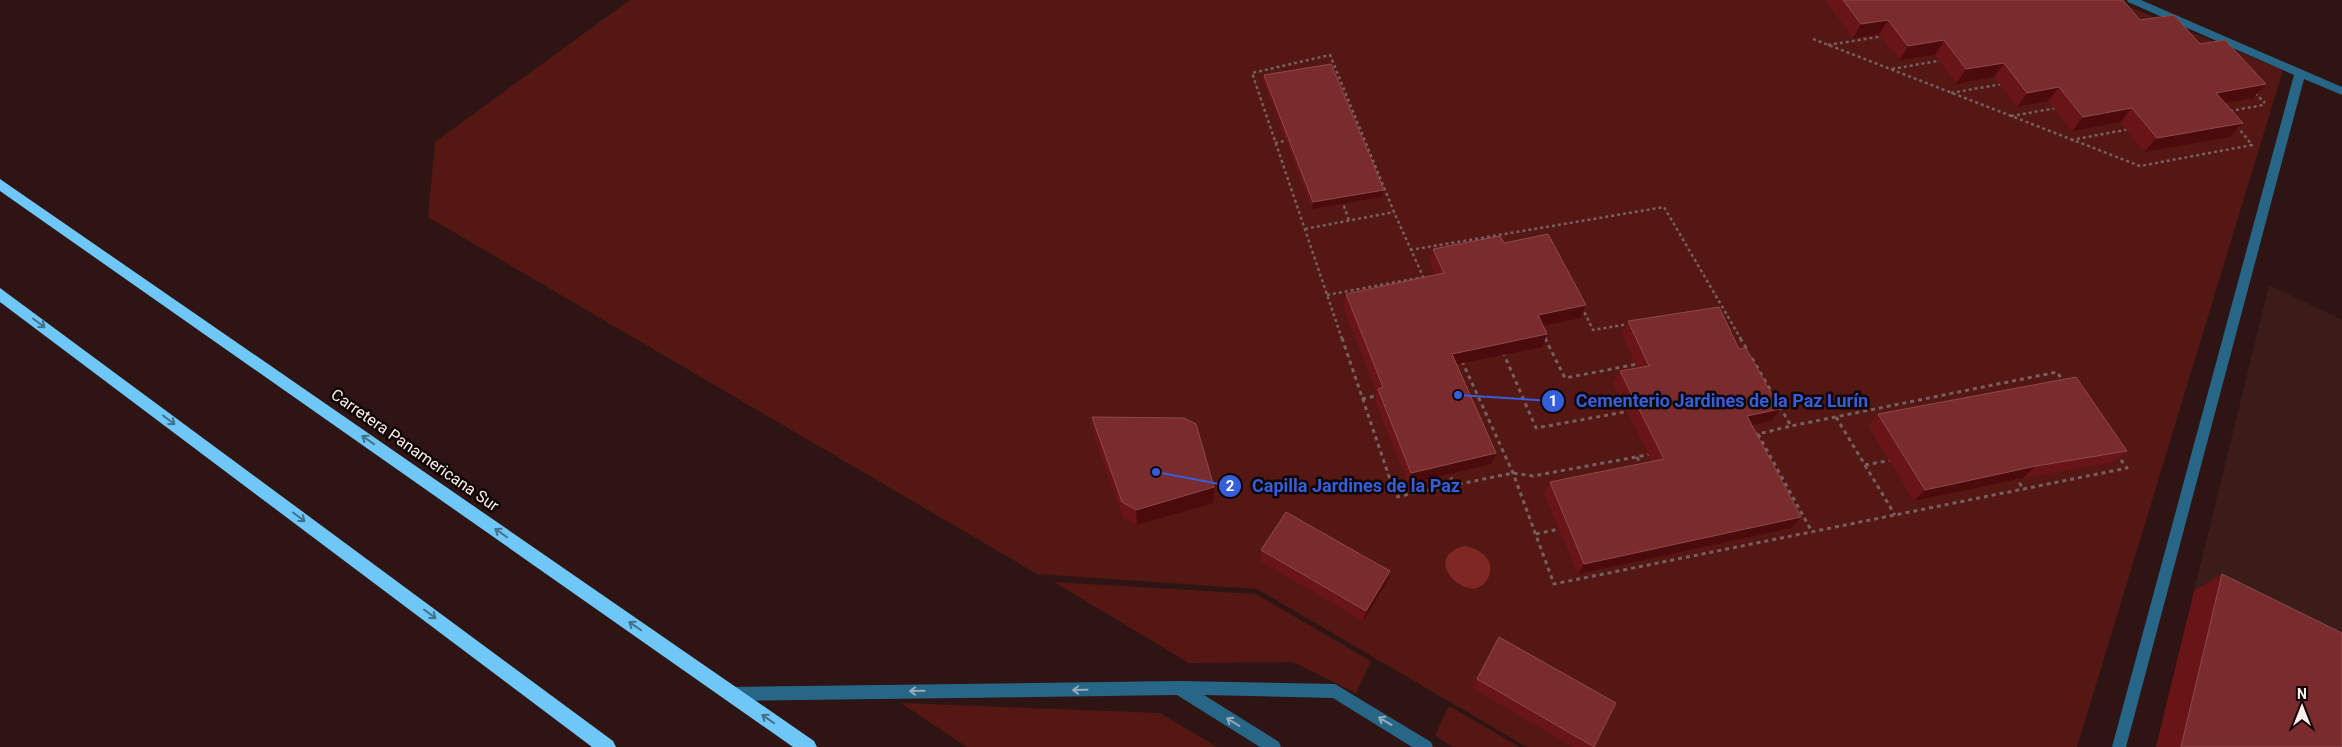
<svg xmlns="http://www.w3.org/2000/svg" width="2342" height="747" viewBox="0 0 2342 747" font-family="Roboto,sans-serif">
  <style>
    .built { fill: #3c1c19 }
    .green { fill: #551714 }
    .water { fill: #7f2722 }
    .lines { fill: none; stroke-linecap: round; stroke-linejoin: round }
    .path-far1 { stroke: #76605e; stroke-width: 2.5; stroke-dasharray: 3 3; stroke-linecap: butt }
    .path { stroke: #76605e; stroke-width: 3; stroke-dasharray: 4 4; stroke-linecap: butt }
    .lane { fill: #276686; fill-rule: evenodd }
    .street { fill: #276686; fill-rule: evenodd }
    .highway { fill: #6fc7f7; fill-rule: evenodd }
    .wall { fill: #691416 }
    .shaded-wall { fill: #4b0a0b }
    .building { fill: #792b2d; stroke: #8e4a4c }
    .oneway { stroke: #44708a }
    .oneway2 { stroke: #93abba }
    .labels { text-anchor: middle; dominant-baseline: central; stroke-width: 5; stroke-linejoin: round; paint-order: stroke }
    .street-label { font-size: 16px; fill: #fff0ee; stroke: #0f0504 }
    .leader { fill: none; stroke: #345eda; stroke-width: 2 }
    .callout-dot { fill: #345eda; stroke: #0f0504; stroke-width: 2 }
    .mark-label { font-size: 15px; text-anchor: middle; font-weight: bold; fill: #fff }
    .callout-label { font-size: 18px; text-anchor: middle; font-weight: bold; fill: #345eda; stroke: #0f0504; stroke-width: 5; stroke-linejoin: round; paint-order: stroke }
  </style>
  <rect width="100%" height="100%" fill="#2e1513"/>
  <!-- built -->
  <path class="built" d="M 2269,285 L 2342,320 L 2342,747 L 2156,747 Z"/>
  <!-- green -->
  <path class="green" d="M 630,0 L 2113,0 L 2283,70 L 2077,747 L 1527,747 L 1257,589 L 1037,574 L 428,217 L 435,142 Z
    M 1054,582 L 1256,594 L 1371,661 L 1356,693 L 1293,662 L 1189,663 Z
    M 901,703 L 1160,713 L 1217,747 L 967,747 Z
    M 1449,706 L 1520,747 L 1453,747 L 1435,735 Z"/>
  <!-- water -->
  <path class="water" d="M 1464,546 C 1481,548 1498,562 1487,580 C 1470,608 1418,558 1464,546 Z"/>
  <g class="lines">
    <!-- path-far1 -->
    <path class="path-far1" d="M 1813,39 L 2140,166 L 2252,145 L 2237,126
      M 1828,45 L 1884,36
      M 1892,69 L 1943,60
      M 1951,93 L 2002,84
      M 2255,93 L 2265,103
      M 2230,111 L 2263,105
      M 2011,116 L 2057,108
      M 2071,140 L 2130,129
      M 1275,143 L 1289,140
      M 1342,200 L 1349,221
      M 1305,229 L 1394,212
      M 1410,250 L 1664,207 L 1741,339
      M 1327,295 L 1423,277
      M 1582,307 L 1593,330 L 1629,324
      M 1544,336 L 1546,339
      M 1342,339 L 1252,73 L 1330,55 L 1394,212 L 1425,281"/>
    <!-- path -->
    <path class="path" d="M 1342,338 L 1396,497 L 1513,473 L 1533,476 L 1652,454
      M 1545,338 L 1565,378 L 1638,364
      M 1740,338 L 1748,351
      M 1503,352 L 1536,428 L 1630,411
      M 1752,358 L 1791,426 L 2057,372 L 2064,382
      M 1462,361 L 1513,473 L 1554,584 L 2127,468 L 2118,456
      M 1362,399 L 1379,395
      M 1836,417 L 1895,515
      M 1758,434 L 1812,532
      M 1754,435 L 1791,426
      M 1637,457 L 1642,468
      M 1865,465 L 1892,460
      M 1448,470 L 1454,486
      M 2015,476 L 2024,490
      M 1536,534 L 1563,528"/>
    <!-- lane -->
    <path class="lane" d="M 1179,681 L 1335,684 L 1431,742 L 1433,747 L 1412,747 L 1333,698 L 1204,695 L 1279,742 L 1281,747 L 1260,747 L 1177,695 L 732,701 L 727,699 L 725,694 L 727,689 L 732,687 Z"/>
    <!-- street -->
    <path class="street" d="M 2127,0 L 2141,0 L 2342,87 L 2342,95 L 2304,79 L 2126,747 L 2112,747 L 2294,75 L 2128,2 Z"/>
    <!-- highway -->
    <path class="highway" d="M 0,179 L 814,741 L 817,747 L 793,747 L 0,191 Z
      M 0,288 L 613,741 L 616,747 L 592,747 L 0,302 Z"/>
  </g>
  <!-- wall -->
  <path class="wall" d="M 1825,0 L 2123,0 L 2140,20 L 2200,44 L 2266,84 L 2253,98 L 2225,103 L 2243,123 L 2230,137 L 2144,152 L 2120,122 L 2072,131 L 2048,101 L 2017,107 L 1994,77 L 1956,84 L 1935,55 L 1900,60 L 1879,34 L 1853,38 Z
    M 1264,75 L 1382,197 L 1312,209 L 1264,83 Z
    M 1504,243 L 1580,318 L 1544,326 L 1547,334 L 1542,347 L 1457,364 L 1496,453 L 1491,464 L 1408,484 L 1375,401 L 1377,392 L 1343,307 L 1346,294 L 1435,275 L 1430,262 L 1433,249 Z
    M 1628,321 L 1771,421 L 1752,425 L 1791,528 L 1578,574 L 1544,494 L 1550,482 L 1652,462 L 1613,383 L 1620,371 L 1637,368 L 1622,334 Z
    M 1878,414 L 2127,451 L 2113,462 L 2023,478 L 1914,501 L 1868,426 Z
    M 1092,417 L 1213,503 L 1137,525 L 1123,518 L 1093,433 Z
    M 1261,550 L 1387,582 L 1363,621 L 1260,561 Z
    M 2222,574 L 2342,747 L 2156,747 L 2194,591 Z
    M 1499,637 L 1594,747 L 1573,747 L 1472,688 Z"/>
  <!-- shaded-wall -->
  <path class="shaded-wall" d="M 1888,20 L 1879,34 L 1853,38 L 1861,24 Z
    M 1944,40 L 1935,55 L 1900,60 L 1908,46 Z
    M 2004,63 L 1994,77 L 1956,84 L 1966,69 Z
    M 2266,84 L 2253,98 L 2203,107 L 2216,93 Z
    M 2059,87 L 2048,101 L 2017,107 L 2027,93 Z
    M 2132,108 L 2120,122 L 2072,131 L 2083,117 Z
    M 2243,123 L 2230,137 L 2144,152 L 2157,138 Z
    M 1384,190 L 1382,197 L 1312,209 L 1313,202 Z
    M 1586,305 L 1580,318 L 1533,328 L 1538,315 Z
    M 1547,334 L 1542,347 L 1448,366 L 1452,354 Z
    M 1780,409 L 1771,421 L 1739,428 L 1747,416 Z
    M 1496,453 L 1491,464 L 1408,484 L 1411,473 Z
    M 2036,466 L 2023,478 L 1914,501 L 1925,490 Z
    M 1214,487 L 1213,503 L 1137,525 L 1136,510 Z
    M 1801,517 L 1791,528 L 1578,574 L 1584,564 Z
    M 1390,571 L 1387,582 L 1363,621 L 1366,611 Z"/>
  <!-- building -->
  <path class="building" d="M 1843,0 L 2123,0 L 2140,20 L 2174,15 L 2200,44 L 2225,40 L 2266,84 L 2216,93 L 2243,123 L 2157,138 L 2132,108 L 2083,117 L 2059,87 L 2027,93 L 2004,63 L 1966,69 L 1944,40 L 1908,46 L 1888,20 L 1861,24 Z
    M 1331,64 L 1384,190 L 1313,202 L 1264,75 Z
    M 1548,234 L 1586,305 L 1538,315 L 1547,334 L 1452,354 L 1496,453 L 1411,473 L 1378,389 L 1383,387 L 1346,294 L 1444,273 L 1433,249 L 1500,236 L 1504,243 Z
    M 1719,307 L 1739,349 L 1746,348 L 1780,409 L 1747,416 L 1801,517 L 1584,564 L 1550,482 L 1664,459 L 1620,371 L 1649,366 L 1628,321 Z
    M 2076,377 L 2127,451 L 2036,466 L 1925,490 L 1878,414 Z
    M 1092,417 L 1184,418 L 1196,424 L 1214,487 L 1136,510 L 1122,502 Z
    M 1286,512 L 1390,571 L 1366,611 L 1261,550 Z
    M 2222,574 L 2342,633 L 2342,747 L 2181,747 Z
    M 1499,637 L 1616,703 L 1594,747 L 1477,679 Z"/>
  <!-- one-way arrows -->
  <defs><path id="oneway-shaft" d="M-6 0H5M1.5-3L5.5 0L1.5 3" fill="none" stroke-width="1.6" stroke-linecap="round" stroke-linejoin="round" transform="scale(1.25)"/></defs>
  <g class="oneway">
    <use href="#oneway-shaft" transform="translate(39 323) rotate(37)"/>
    <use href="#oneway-shaft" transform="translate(169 420) rotate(37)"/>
    <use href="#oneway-shaft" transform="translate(368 440) rotate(-145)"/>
    <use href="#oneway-shaft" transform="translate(299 517) rotate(37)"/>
    <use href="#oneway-shaft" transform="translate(501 533) rotate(-145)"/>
    <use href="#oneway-shaft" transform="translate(430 614) rotate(37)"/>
    <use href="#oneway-shaft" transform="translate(635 626) rotate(-145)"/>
    <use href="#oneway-shaft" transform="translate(768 719) rotate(-145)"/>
  </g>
  <g class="oneway2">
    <use href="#oneway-shaft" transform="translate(1080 690) rotate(179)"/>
    <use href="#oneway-shaft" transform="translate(917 691) rotate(179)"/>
    <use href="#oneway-shaft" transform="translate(1385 721) rotate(-149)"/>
    <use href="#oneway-shaft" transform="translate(1233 722) rotate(-148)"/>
  </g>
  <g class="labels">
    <!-- street labels -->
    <g class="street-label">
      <text transform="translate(415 450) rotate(35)">Carretera Panamericana Sur</text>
    </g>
  </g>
  <!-- callouts -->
  <path class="leader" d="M1458 395L1553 401M1156 472L1230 486"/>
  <g class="callout-dot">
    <circle cx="1458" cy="395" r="5"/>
    <circle cx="1156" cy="472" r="5"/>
    <circle cx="1553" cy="401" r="12"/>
    <circle cx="1230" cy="486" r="12"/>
  </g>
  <g class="mark-label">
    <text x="1553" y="406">1</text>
    <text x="1230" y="491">2</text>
  </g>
  <g class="callout-label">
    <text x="1722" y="407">Cementerio Jardines de la Paz Lurín</text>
    <text x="1356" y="492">Capilla Jardines de la Paz</text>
  </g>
  <!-- north arrow -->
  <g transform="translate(2302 707)" stroke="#0f0504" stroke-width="4" paint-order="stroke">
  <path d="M0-4L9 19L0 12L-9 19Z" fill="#fff0ee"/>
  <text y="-8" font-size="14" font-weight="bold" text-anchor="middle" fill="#fff0ee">N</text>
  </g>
</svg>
